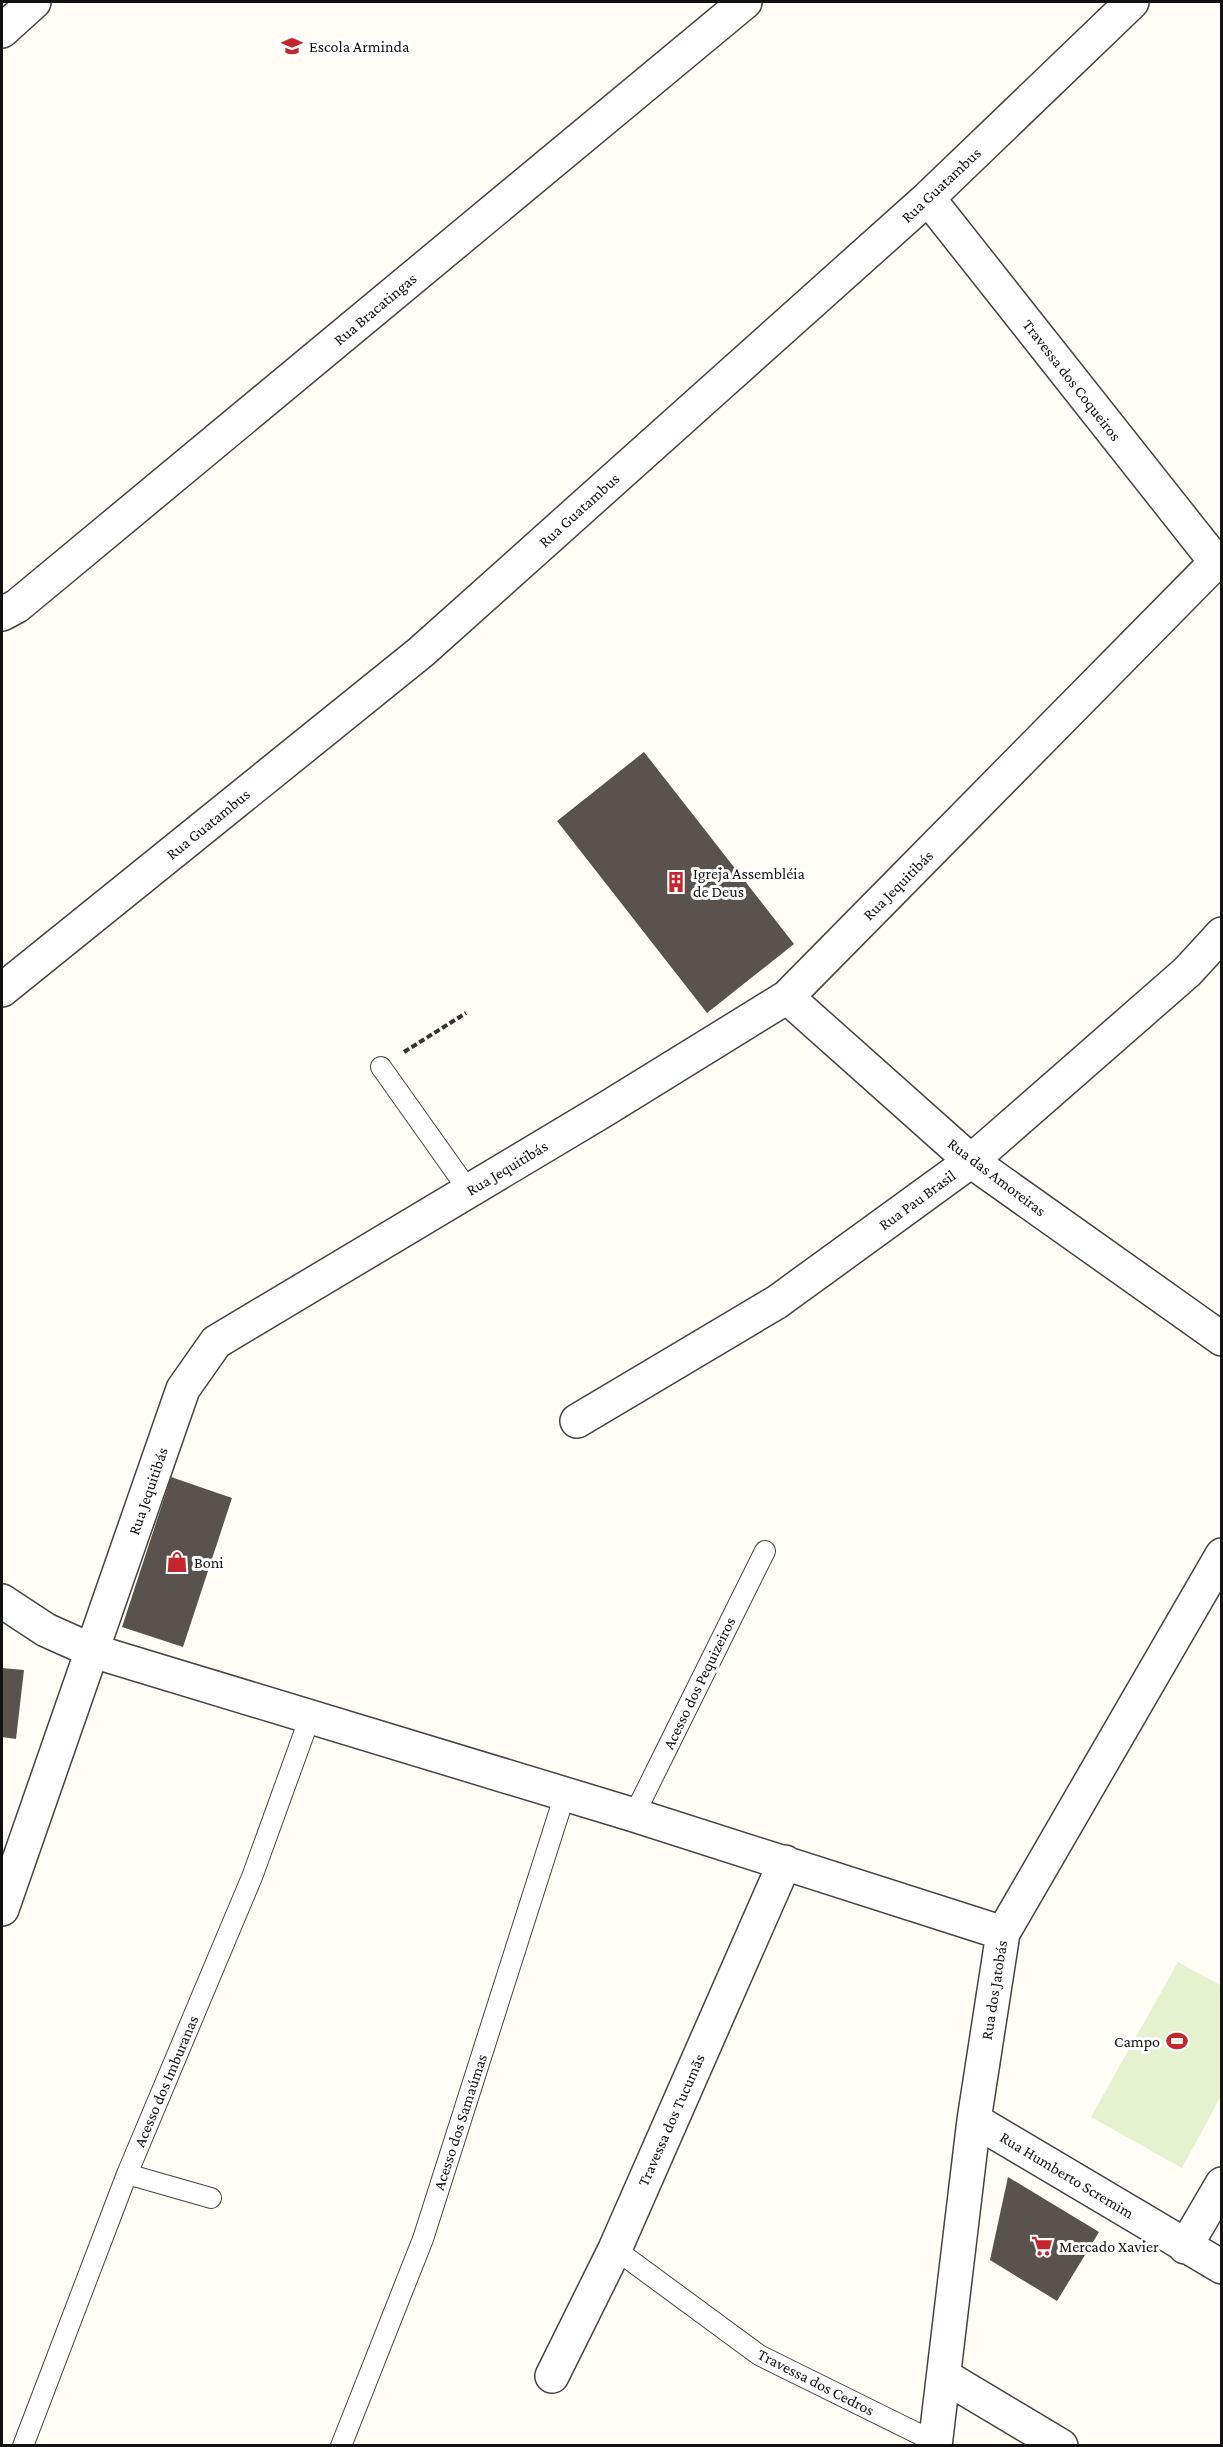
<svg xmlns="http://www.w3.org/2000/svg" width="1223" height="2447" viewBox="0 0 1223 2447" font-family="'Crimson Pro',serif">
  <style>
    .pitch { fill: #e6f2cf }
    .building { fill: #5a524d }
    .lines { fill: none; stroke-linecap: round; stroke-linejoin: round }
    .lane-casing { stroke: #444; stroke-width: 22 }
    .street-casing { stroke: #444; stroke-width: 36 }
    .path { stroke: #333; stroke-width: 4; stroke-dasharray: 6 3; stroke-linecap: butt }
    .lane { stroke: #fff; stroke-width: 20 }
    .street { stroke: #fff; stroke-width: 33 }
    .labels { text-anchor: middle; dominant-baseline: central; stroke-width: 6; stroke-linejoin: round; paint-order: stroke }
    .poi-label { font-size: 16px; fill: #111; stroke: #fff; text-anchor: start }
    .street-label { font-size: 16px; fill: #111; stroke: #fff }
  </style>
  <rect width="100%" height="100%" fill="#fffdf5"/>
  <!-- pitch -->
  <path class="pitch" d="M 1178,1962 L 1222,1986 L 1221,2096 L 1182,2168 L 1091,2117 Z"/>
  <!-- building -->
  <path class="building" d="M 644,752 L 794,944 L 707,1013 L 557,821 Z
    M 171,1477 L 232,1498 L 183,1647 L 122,1627 Z
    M 2,1668 L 24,1670 L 16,1739 L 2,1737 Z
    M 1008,2177 L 1099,2232 L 1057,2301 L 990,2260 Z"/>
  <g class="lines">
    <defs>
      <path id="lane" d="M 381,1067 L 469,1191
        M 634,1815 L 765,1551
        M 127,2174 L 211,2198
        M 615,2249 L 759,2355 L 935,2442
        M 23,2446 L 127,2174 L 252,1877 L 310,1717
        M 341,2446 L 423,2239 L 565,1794"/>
      <path id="street" d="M 2,31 L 34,2
        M 928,198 L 1216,562
        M 2,614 L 17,606 L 745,2
        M 2,990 L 421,652 L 928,198 L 1132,2
        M 787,997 L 971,1161 L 1222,1339
        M 577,1421 L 777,1302 L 971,1161 L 1187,972 L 1222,934
        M 2,1601 L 46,1630 L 93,1651 L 634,1815 L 1003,1933
        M 2,1909 L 183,1389 L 216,1342 L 604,1110 L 787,997 L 1222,556
        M 974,2120 L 1222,2267
        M 1185,2247 L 1222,2184
        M 552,2376 L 615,2249 L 785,1862
        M 944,2376 L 1061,2446
        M 935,2446 L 974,2120 L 1003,1933 L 1222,1555"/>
    </defs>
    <!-- lane casing -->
    <use href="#lane" class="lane-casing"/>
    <!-- street casing -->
    <use href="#street" class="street-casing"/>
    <!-- path -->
    <path class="path" d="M 404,1052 L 466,1013"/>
    <!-- lane -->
    <use href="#lane" class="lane"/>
    <!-- street -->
    <use href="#street" class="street"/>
  </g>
  <!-- icons -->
  <defs>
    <symbol id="school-bare" viewBox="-9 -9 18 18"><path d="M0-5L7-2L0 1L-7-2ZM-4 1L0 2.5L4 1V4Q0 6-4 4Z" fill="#c4262e" stroke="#fff" stroke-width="2.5" paint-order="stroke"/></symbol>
    <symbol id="building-bare" viewBox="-9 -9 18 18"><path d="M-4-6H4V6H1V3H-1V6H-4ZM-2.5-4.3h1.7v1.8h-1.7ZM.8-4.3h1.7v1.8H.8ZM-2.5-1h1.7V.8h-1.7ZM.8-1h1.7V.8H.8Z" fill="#c4262e" stroke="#fff" stroke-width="2.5" paint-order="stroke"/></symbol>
    <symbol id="shop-bare" viewBox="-9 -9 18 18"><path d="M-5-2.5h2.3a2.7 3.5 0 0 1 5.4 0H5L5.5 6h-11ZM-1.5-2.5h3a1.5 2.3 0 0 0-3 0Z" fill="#c4262e" stroke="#fff" stroke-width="2.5" paint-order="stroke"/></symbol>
    <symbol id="stadium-bare" viewBox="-9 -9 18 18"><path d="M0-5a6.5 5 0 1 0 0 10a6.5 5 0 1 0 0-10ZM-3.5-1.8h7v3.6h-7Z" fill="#c4262e" stroke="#fff" stroke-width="2.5" paint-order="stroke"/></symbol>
    <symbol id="supermarket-bare" viewBox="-9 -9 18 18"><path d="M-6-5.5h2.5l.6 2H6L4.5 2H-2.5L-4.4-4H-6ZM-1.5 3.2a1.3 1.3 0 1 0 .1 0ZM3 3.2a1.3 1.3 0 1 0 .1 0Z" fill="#c4262e" stroke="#fff" stroke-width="2.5" paint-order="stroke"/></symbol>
  </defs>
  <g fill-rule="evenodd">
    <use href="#school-bare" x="277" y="31" width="30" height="30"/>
    <use href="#building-bare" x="661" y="867" width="30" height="30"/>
    <use href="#shop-bare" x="162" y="1547" width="30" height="30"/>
    <use href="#stadium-bare" x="1162" y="2026" width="30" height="30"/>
    <use href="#supermarket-bare" x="1027" y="2231" width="30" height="30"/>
  </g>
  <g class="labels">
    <!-- poi labels -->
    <g class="poi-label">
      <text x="309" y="46">Escola Arminda</text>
      <text x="693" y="873">Igreja Assembléia<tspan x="693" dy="18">de Deus</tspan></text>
      <text x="194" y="1562">Boni</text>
      <text x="1160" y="2041" text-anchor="end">Campo</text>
      <text x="1059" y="2246">Mercado Xavier</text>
    </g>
    <!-- street labels -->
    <g class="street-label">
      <text transform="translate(941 185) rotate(-43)">Rua Guatambus</text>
      <text transform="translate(375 309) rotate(-40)">Rua Bracatingas</text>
      <text transform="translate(1072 380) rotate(52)">Travessa dos Coqueiros</text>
      <text transform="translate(579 510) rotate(-42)">Rua Guatambus</text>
      <text transform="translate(208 824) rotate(-39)">Rua Guatambus</text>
      <text transform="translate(898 885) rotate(-45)">Rua Jequitibás</text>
      <text transform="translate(507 1168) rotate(-31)">Rua Jequitibás</text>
      <text transform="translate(997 1177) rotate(37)">Rua das Amoreiras</text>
      <text transform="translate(917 1200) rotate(-36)">Rua Pau Brasil</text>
      <text transform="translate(148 1491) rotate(-71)">Rua Jequitibás</text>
      <text transform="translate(699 1683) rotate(-64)">Acesso dos Pequizeiros</text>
      <text transform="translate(994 1990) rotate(-81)">Rua dos Jatobás</text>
      <text transform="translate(166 2081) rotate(-67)">Acesso dos Imburanas</text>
      <text transform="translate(671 2120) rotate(-66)">Travessa dos Tucumãs</text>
      <text transform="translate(460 2122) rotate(-72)">Acesso dos Samaúmas</text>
      <text transform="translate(1067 2175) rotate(31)">Rua Humberto Scremim</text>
      <text transform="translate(816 2382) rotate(27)">Travessa dos Cedros</text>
    </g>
  </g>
  <!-- border -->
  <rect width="1223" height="2447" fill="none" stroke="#111111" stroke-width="6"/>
</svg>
